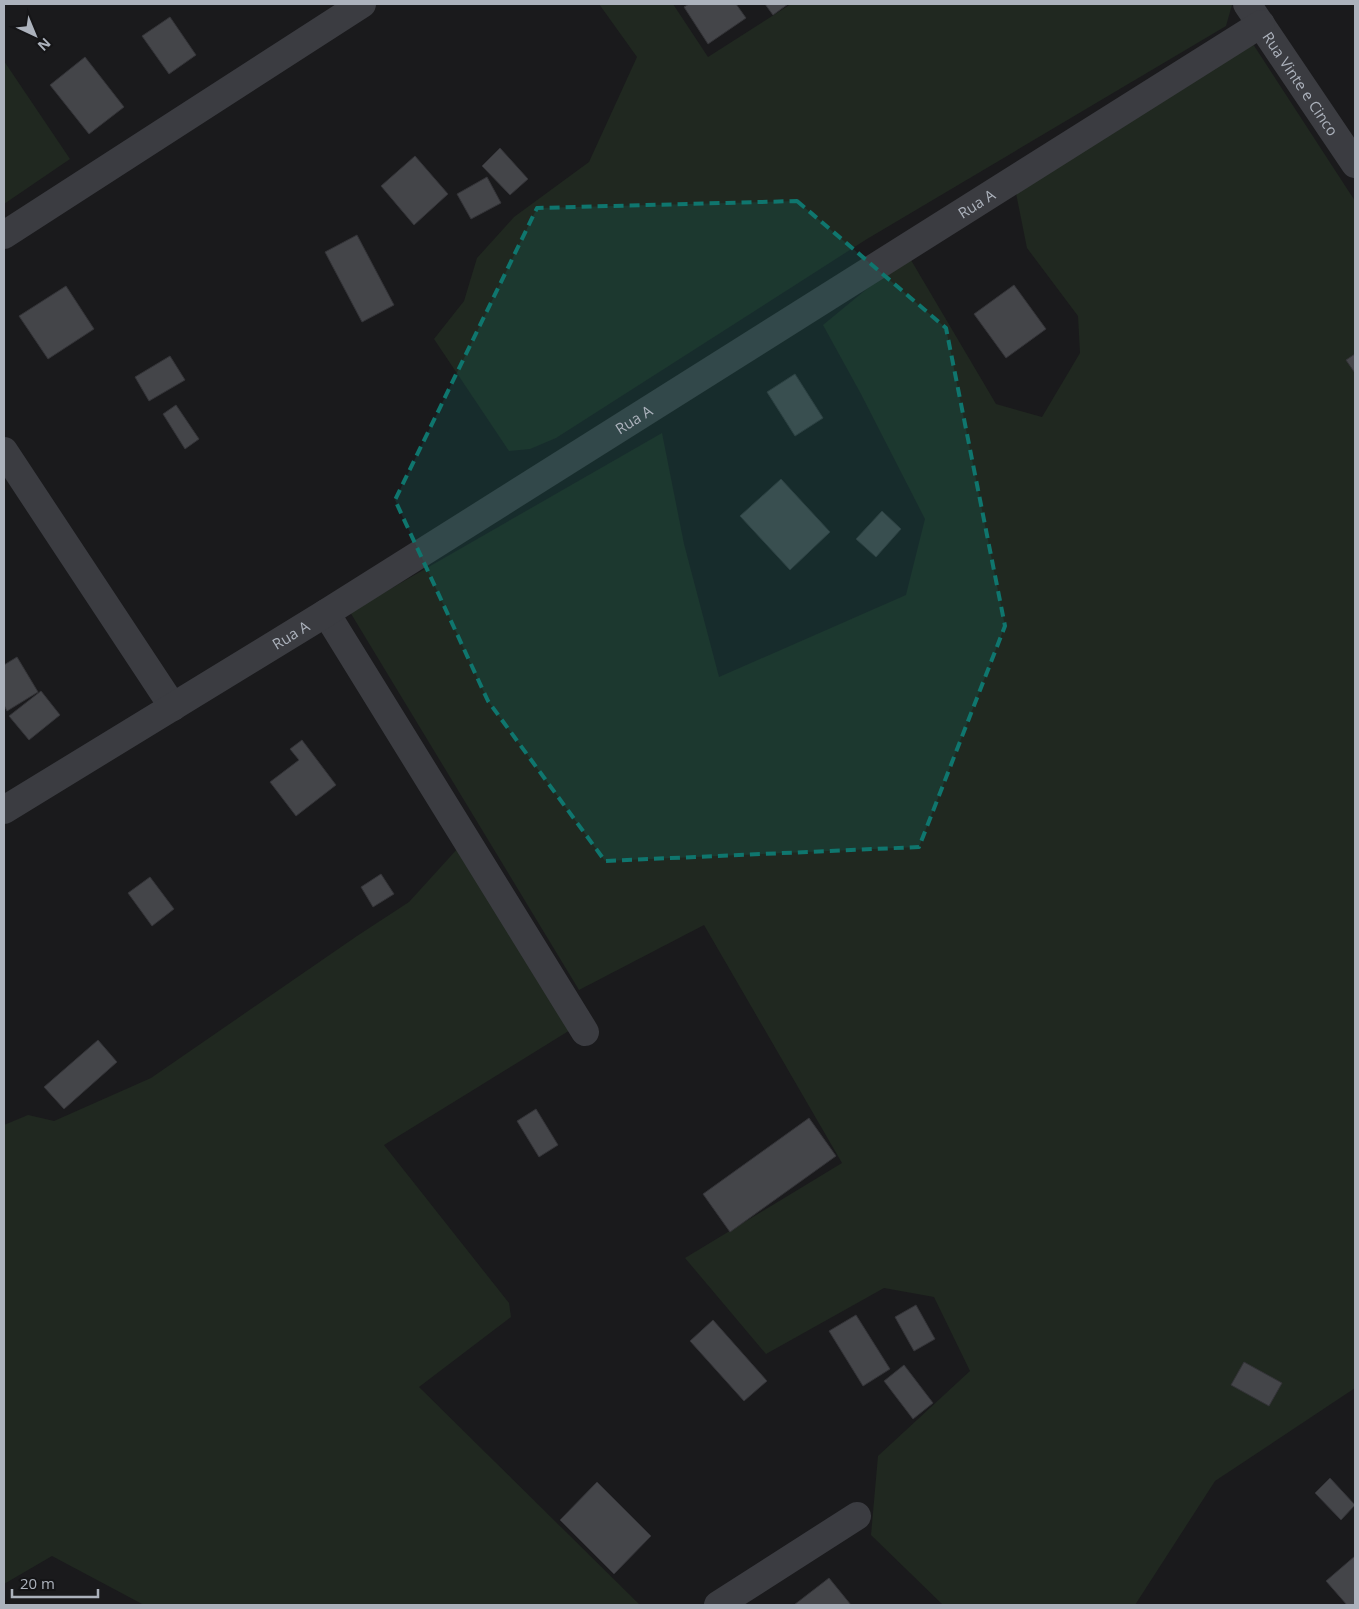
<svg xmlns="http://www.w3.org/2000/svg" width="1359" height="1609" viewBox="0 0 1359 1609" font-family="'Open Sans',sans-serif">
  <style>
    .green { fill: #202820 }
    .building { fill: #444549; stroke: #343438 }
    .lines { fill: none; stroke-linecap: round; stroke-linejoin: round }
    .minor { stroke: #3b3c41; stroke-width: 28 }
    .marked { fill: #0f766e; fill-opacity: 0.2; stroke: #0f766e; stroke-width: 4; stroke-dasharray: 10 6; stroke-linejoin: round }
    .labels { text-anchor: middle; dominant-baseline: central; stroke-width: 4; stroke-linejoin: round; paint-order: stroke }
    .street-label { font-size: 15px; fill: #acb2bc; stroke: #151517 }
  </style>
  <rect width="100%" height="100%" fill="#1a1a1c"/>
  <!-- green -->
  <path class="green" d="M 599,4 L 673,4 L 708,57 L 791,4 L 1231,4 L 1232,5 L 1226,26 L 867,239 L 556,438 L 530,449 L 509,451 L 434,339 L 464,301 L 477,258 L 514,217 L 589,162 L 637,57 Z
    M 1253,44 L 1355,201 L 1355,1388 L 1215,1481 L 1135,1605 L 943,1605 L 871,1535 L 878,1456 L 970,1371 L 934,1297 L 884,1288 L 766,1354 L 685,1258 L 842,1163 L 704,925 L 579,990 L 350,612 L 662,433 L 684,544 L 719,677 L 906,595 L 925,519 L 861,394 L 823,325 L 908,255 L 996,404 L 1042,417 L 1080,353 L 1078,316 L 1027,248 L 1015,188 Z
    M 4,61 L 70,159 L 4,204 Z
    M 459,847 L 575,1027 L 384,1145 L 509,1303 L 511,1317 L 419,1387 L 640,1605 L 144,1605 L 52,1556 L 4,1584 L 4,1125 L 28,1115 L 54,1121 L 151,1078 L 357,936 L 409,902 Z"/>
  <!-- building -->
  <path class="building" d="M 689,4 L 736,4 L 746,18 L 708,44 L 684,7 Z
    M 765,4 L 788,4 L 773,15 Z
    M 170,17 L 196,55 L 169,74 L 142,36 Z
    M 85,57 L 124,107 L 89,134 L 50,85 Z
    M 500,148 L 528,179 L 510,195 L 482,166 Z
    M 415,156 L 448,194 L 414,225 L 381,186 Z
    M 487,177 L 501,203 L 471,219 L 457,194 Z
    M 357,235 L 394,305 L 362,322 L 325,252 Z
    M 1014,285 L 1046,329 L 1006,358 L 974,314 Z
    M 66,286 L 94,329 L 48,359 L 19,316 Z
    M 1355,354 L 1355,373 L 1346,360 Z
    M 170,356 L 185,380 L 149,401 L 135,377 Z
    M 795,374 L 823,418 L 795,436 L 767,392 Z
    M 176,405 L 199,439 L 185,449 L 163,414 Z
    M 781,479 L 830,532 L 790,570 L 740,516 Z
    M 882,511 L 901,529 L 876,557 L 856,539 Z
    M 17,657 L 38,692 L 7,711 L 4,705 L 4,665 Z
    M 41,691 L 60,715 L 29,740 L 9,716 Z
    M 302,740 L 336,785 L 296,816 L 270,782 L 299,760 L 290,749 Z
    M 381,874 L 394,894 L 373,907 L 361,887 Z
    M 150,877 L 174,909 L 152,926 L 128,893 Z
    M 98,1040 L 117,1062 L 64,1109 L 44,1087 Z
    M 536,1109 L 558,1145 L 539,1157 L 517,1121 Z
    M 809,1118 L 836,1156 L 730,1232 L 703,1194 Z
    M 916,1305 L 935,1339 L 914,1351 L 895,1317 Z
    M 856,1315 L 890,1369 L 863,1386 L 829,1331 Z
    M 713,1320 L 767,1381 L 744,1401 L 690,1341 Z
    M 1244,1362 L 1282,1383 L 1269,1406 L 1231,1385 Z
    M 904,1365 L 933,1403 L 913,1419 L 884,1381 Z
    M 1330,1478 L 1355,1505 L 1341,1520 L 1315,1493 Z
    M 597,1482 L 651,1536 L 614,1574 L 560,1520 Z
    M 1355,1556 L 1355,1605 L 1347,1605 L 1326,1581 Z
    M 829,1578 L 851,1605 L 794,1605 Z"/>
  <g class="lines">
    <!-- minor -->
    <g class="minor">
      <path id="s1" d="M 1247,4 L 1355,164"/>
      <path d="M 4,235 L 362,4"/>
      <path d="M 4,451 L 173,707"/>
      <path d="M 326,613 L 585,1032"/>
      <path id="s2" d="M 4,810 L 326,613 L 1261,24"/>
      <path d="M 718,1605 L 857,1516"/>
    </g>
  </g>
  <!-- marked area -->
  <path class="marked" d="M 797,201 L 946,328 L 1005,626 L 919,847 L 605,861 L 488,701 L 395,500 L 537,208 Z"/>
  <g class="labels">
    <!-- street labels -->
    <g class="street-label">
      <text stroke="none"><textPath href="#s1" startOffset="96">Rua Vinte e Cinco</textPath></text>
      <text stroke="none"><textPath href="#s2" startOffset="1146">Rua A</textPath></text>
      <text stroke="none"><textPath href="#s2" startOffset="741">Rua A</textPath></text>
      <text stroke="none"><textPath href="#s2" startOffset="336">Rua A</textPath></text>
    </g>
  </g>
  <!-- border -->
  <rect width="1359" height="1609" fill="none" stroke="#acb2bc" stroke-width="10"/>
  <!-- north arrow -->
  <g transform="translate(35 35) rotate(136)" stroke="#151517" stroke-width="4" paint-order="stroke">
  <path d="M0-4L9 19L0 12L-9 19Z" fill="#acb2bc"/>
  <text y="-8" font-size="14" font-weight="bold" text-anchor="middle" fill="#acb2bc">N</text>
  </g>
  <!-- scale -->
  <path d="M12 1589v8h86v-8" fill="none" stroke="#acb2bc" stroke-width="2.5"/>
  <text x="20" y="1589" font-size="15" fill="#acb2bc" stroke="#151517" stroke-width="4" paint-order="stroke">20 m</text>
</svg>
